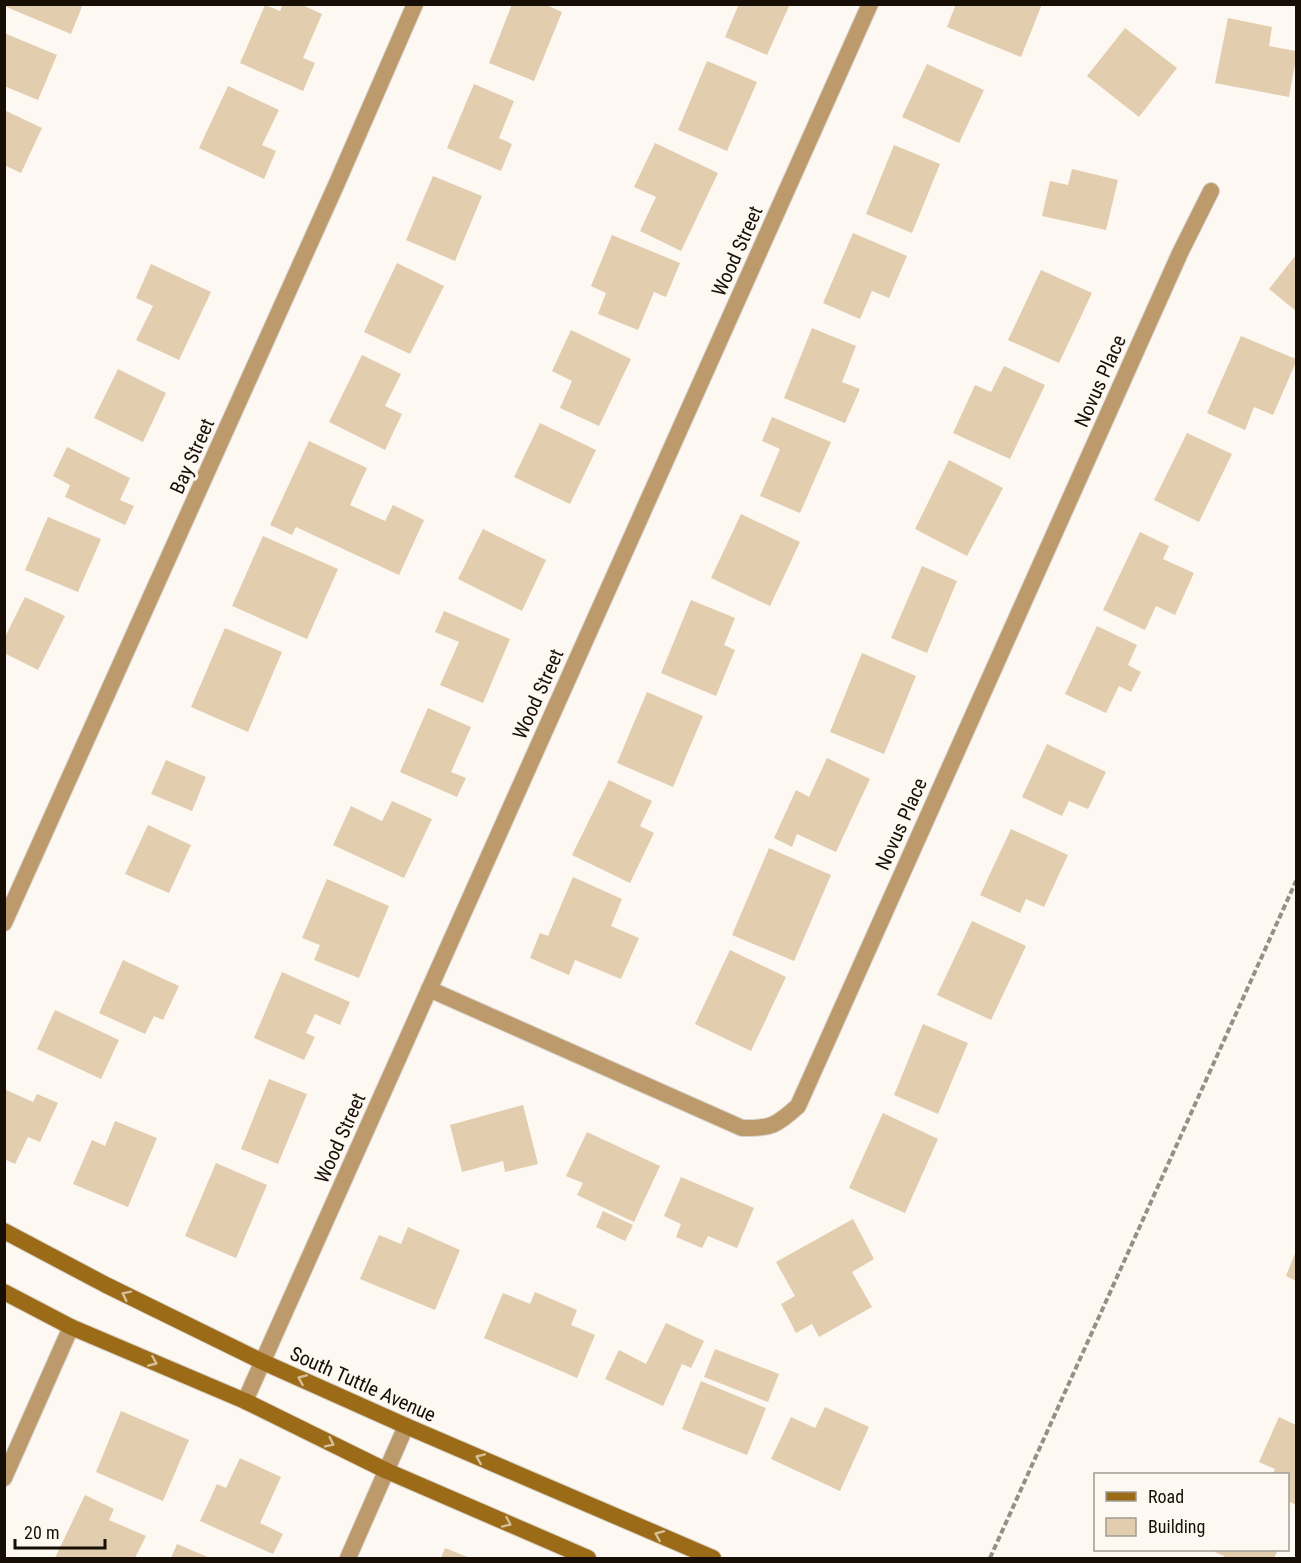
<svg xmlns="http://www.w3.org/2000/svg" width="1301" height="1563" viewBox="0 0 1301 1563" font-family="'Roboto Condensed',sans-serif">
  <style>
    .building { fill: #e2cdaf }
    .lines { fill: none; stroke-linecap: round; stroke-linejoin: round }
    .minor-casing { stroke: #d8d3cc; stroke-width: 18 }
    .secondary-casing { stroke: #d8d3cc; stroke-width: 18 }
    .path { stroke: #958f87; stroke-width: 4; stroke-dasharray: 6 3; stroke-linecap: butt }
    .minor { stroke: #bc9a6c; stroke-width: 16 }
    .secondary { stroke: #9c6b17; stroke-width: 16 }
    .oneway { stroke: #d6c09a }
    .labels { text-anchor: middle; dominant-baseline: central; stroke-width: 6; stroke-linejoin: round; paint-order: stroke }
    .street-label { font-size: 20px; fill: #170f06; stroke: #fdf8f2 }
  </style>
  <rect width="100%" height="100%" fill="#fdf8f2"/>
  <!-- building -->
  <path class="building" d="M 4,4 L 83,4 L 71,34 L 4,6 Z
    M 283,4 L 300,4 L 322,14 L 303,58 L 315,63 L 303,91 L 240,63 L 265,5 L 280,11 Z
    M 512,4 L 544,4 L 562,12 L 534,81 L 489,63 Z
    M 739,4 L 790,4 L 767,55 L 725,37 Z
    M 956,4 L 1042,4 L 1021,57 L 947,27 Z
    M 1228,18 L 1272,27 L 1269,46 L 1296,51 L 1296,59 L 1289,97 L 1215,83 Z
    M 1125,28 L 1177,68 L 1139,117 L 1087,76 Z
    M 4,33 L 57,55 L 38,100 L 4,86 Z
    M 707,61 L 757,82 L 727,151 L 678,130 Z
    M 927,64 L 984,90 L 959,143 L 902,117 Z
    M 474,84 L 514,101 L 499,138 L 512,144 L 501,171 L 447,148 Z
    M 228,86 L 279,110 L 262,145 L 276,151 L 264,179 L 199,148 Z
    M 4,110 L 42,128 L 21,173 L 4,165 Z
    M 655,143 L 718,173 L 681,251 L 640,231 L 656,197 L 634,187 Z
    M 894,145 L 940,164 L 912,233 L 866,214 Z
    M 1072,169 L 1118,180 L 1106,230 L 1042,216 L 1050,181 L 1068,185 Z
    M 433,176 L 482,196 L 455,261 L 406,240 Z
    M 853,233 L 907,256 L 889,298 L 872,291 L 860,319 L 823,303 Z
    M 612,235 L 680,263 L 666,297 L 654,292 L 638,330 L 598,314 L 606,293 L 591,286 Z
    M 1296,255 L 1296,311 L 1269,289 Z
    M 397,263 L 444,286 L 410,354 L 364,332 Z
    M 151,264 L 211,292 L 179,360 L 136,340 L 153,306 L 136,298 Z
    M 1041,270 L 1092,293 L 1059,363 L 1008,340 Z
    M 812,328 L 856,346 L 842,382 L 860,389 L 845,423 L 784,398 Z
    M 571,330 L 631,359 L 599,426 L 560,408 L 572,381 L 552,371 Z
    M 1241,336 L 1296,359 L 1296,362 L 1273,415 L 1254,407 L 1245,430 L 1207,413 Z
    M 362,355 L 401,374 L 385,406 L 402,414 L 385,450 L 329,422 Z
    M 1004,366 L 1045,385 L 1010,459 L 953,433 L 975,385 L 991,392 Z
    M 118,369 L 166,393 L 143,442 L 94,418 Z
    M 772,417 L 831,442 L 800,513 L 760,496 L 780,449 L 762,441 Z
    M 540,423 L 596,450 L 570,504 L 514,477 Z
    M 1187,433 L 1232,454 L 1199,522 L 1154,500 Z
    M 309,441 L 367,468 L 350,505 L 385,521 L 393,505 L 424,520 L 399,575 L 296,527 L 292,535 L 270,525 Z
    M 67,447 L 130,478 L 120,500 L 134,506 L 125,525 L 65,497 L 70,485 L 53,476 Z
    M 949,460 L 1003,488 L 967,556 L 915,529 Z
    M 741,514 L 800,542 L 770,606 L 711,578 Z
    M 48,517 L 101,539 L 78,592 L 25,570 Z
    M 483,529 L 546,560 L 522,611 L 458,579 Z
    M 1140,532 L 1169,546 L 1163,559 L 1194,573 L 1175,615 L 1156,606 L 1145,630 L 1103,610 Z
    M 263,536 L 338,569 L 307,639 L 232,606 Z
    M 922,566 L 957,581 L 927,653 L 891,638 Z
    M 25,597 L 65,616 L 38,670 L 4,653 L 4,639 Z
    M 691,600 L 735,618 L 724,645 L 735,650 L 716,696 L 661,673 Z
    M 444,611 L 510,639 L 483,703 L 440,685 L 459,642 L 435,632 Z
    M 1097,626 L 1137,645 L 1128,665 L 1141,672 L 1131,692 L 1119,686 L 1106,713 L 1065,694 Z
    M 225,628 L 282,652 L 248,732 L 191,707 Z
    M 862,653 L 916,676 L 884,754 L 830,732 Z
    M 647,692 L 703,716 L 673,787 L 617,763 Z
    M 428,708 L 471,727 L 451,772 L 466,778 L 457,797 L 400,772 Z
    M 1047,744 L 1106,772 L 1088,809 L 1069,801 L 1062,816 L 1022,797 Z
    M 827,758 L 870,779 L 836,852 L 797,834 L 792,847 L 774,838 L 796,790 L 809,797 Z
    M 166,760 L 206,777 L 192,811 L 151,794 Z
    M 609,780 L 652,801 L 640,826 L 654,833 L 630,883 L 572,855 Z
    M 392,801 L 432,819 L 404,878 L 333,845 L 351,806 L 382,821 Z
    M 148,825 L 191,845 L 169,893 L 125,874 Z
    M 1011,829 L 1068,855 L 1044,907 L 1026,899 L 1020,913 L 980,895 Z
    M 769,848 L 831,875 L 794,961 L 732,935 Z
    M 573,877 L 622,899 L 611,926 L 639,938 L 621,979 L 575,960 L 569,975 L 530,958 L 540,933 L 548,936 Z
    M 327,879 L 389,906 L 359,978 L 314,960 L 320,945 L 302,938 Z
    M 972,921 L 1026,946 L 991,1020 L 937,995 Z
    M 730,950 L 786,977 L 751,1051 L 695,1024 Z
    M 123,960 L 179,986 L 163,1020 L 154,1016 L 145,1034 L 99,1013 Z
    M 282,972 L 350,1002 L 340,1025 L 315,1014 L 306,1033 L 315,1037 L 304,1060 L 254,1038 Z
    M 55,1010 L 119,1040 L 101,1079 L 37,1049 Z
    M 923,1024 L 968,1043 L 938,1114 L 894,1095 Z
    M 269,1079 L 307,1094 L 278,1164 L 241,1149 Z
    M 4,1089 L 33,1102 L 37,1094 L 58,1103 L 40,1142 L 28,1137 L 15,1164 L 4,1159 Z
    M 523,1105 L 538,1164 L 505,1172 L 503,1161 L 462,1172 L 450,1125 Z
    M 883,1113 L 938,1139 L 905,1213 L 849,1188 Z
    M 115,1121 L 157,1138 L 128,1207 L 73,1184 L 92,1140 L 105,1146 Z
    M 587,1132 L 660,1166 L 634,1222 L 577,1195 L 583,1183 L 566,1176 Z
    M 216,1163 L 267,1185 L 236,1258 L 185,1236 Z
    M 681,1177 L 754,1208 L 737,1248 L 708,1236 L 702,1248 L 676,1237 L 681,1224 L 664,1216 Z
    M 603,1211 L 633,1225 L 625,1241 L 596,1227 Z
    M 853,1219 L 874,1259 L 852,1272 L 872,1307 L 819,1337 L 812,1324 L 796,1333 L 781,1304 L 795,1296 L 776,1262 Z
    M 408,1227 L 460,1250 L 435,1310 L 360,1279 L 379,1235 L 401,1244 Z
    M 1296,1251 L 1296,1281 L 1286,1276 Z
    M 535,1292 L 577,1310 L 571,1325 L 595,1335 L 577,1378 L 484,1338 L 503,1293 L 530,1304 Z
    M 666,1323 L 704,1341 L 691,1368 L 682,1364 L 663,1406 L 605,1379 L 619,1350 L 646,1364 Z
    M 715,1349 L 779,1374 L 768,1402 L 704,1377 Z
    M 701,1381 L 766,1408 L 747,1455 L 682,1429 Z
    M 825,1407 L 869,1427 L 840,1491 L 771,1459 L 791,1417 L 815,1428 Z
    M 121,1411 L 189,1440 L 163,1501 L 96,1472 Z
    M 1279,1417 L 1296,1425 L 1296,1505 L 1288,1501 L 1288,1474 L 1273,1474 L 1275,1469 L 1259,1462 Z
    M 240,1458 L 281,1477 L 260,1523 L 283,1534 L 273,1554 L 200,1521 L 217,1484 L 226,1488 Z
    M 85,1495 L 114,1509 L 109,1520 L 146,1536 L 135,1558 L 55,1558 Z
    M 177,1544 L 210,1558 L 171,1558 Z
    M 445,1548 L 470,1558 L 441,1558 Z
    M 1210,1550 L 1278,1550 L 1274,1558 L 1223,1558 L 1224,1556 Z"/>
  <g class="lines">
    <defs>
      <path id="minor" d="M 4,923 L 337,183 L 415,4
        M 429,989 L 742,1128 C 771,1129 777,1125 798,1106 L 1180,253 L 1211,191
        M 245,1401 L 870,4
        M 4,1478 L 71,1327
        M 348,1558 L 406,1426"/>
      <path id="secondary" d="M 4,1231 L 106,1285 L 263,1362 L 406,1426 L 713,1558
        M 4,1292 L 71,1327 L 245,1401 L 387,1471 L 588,1558"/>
    </defs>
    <!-- minor casing -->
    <use href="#minor" class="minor-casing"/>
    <!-- secondary casing -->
    <use href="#secondary" class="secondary-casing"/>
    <!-- path -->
    <path class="path" d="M 990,1558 L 1296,881"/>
    <!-- minor -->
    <use href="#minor" class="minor"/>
    <!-- secondary -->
    <use href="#secondary" class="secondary"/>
  </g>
  <!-- one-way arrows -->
  <defs><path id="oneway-chevron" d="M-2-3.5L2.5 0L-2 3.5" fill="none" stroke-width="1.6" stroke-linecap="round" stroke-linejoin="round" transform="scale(1.5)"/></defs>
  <g class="oneway">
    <use href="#oneway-chevron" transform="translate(126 1295) rotate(-154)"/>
    <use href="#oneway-chevron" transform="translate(153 1362) rotate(23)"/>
    <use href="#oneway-chevron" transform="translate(302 1379) rotate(-156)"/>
    <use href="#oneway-chevron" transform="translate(330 1443) rotate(26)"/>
    <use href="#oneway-chevron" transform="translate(480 1458) rotate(-157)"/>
    <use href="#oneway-chevron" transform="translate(507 1523) rotate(24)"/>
    <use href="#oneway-chevron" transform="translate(659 1535) rotate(-157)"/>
  </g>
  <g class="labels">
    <!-- street labels -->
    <g class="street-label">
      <text transform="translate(737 251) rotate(-66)">Wood Street</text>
      <text transform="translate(1100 381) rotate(-66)">Novus Place</text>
      <text transform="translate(192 456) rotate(-66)">Bay Street</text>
      <text transform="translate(538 694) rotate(-66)">Wood Street</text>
      <text transform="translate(901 824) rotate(-66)">Novus Place</text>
      <text transform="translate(340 1138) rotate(-66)">Wood Street</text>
      <text transform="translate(363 1384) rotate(24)">South Tuttle Avenue</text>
    </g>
  </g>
  <!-- border -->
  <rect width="1301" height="1563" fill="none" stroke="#170f06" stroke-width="12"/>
  <!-- legend -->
  <rect x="1094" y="1473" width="195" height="78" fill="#fdf8f2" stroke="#a19b94" stroke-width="1.5"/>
  <rect x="1106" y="1492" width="30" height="9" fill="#9c6b17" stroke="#a19b94" stroke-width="1.5"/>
  <text x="1148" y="1503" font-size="18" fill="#170f06">Road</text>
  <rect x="1106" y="1518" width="30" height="18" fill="#e2cdaf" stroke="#a19b94" stroke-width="1.5"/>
  <text x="1148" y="1533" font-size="18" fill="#170f06">Building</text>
  <!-- scale -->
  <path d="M15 1539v9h90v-9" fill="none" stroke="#170f06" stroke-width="3"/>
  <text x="24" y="1539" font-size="18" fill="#170f06" stroke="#fdf8f2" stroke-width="4.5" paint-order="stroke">20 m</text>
</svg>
